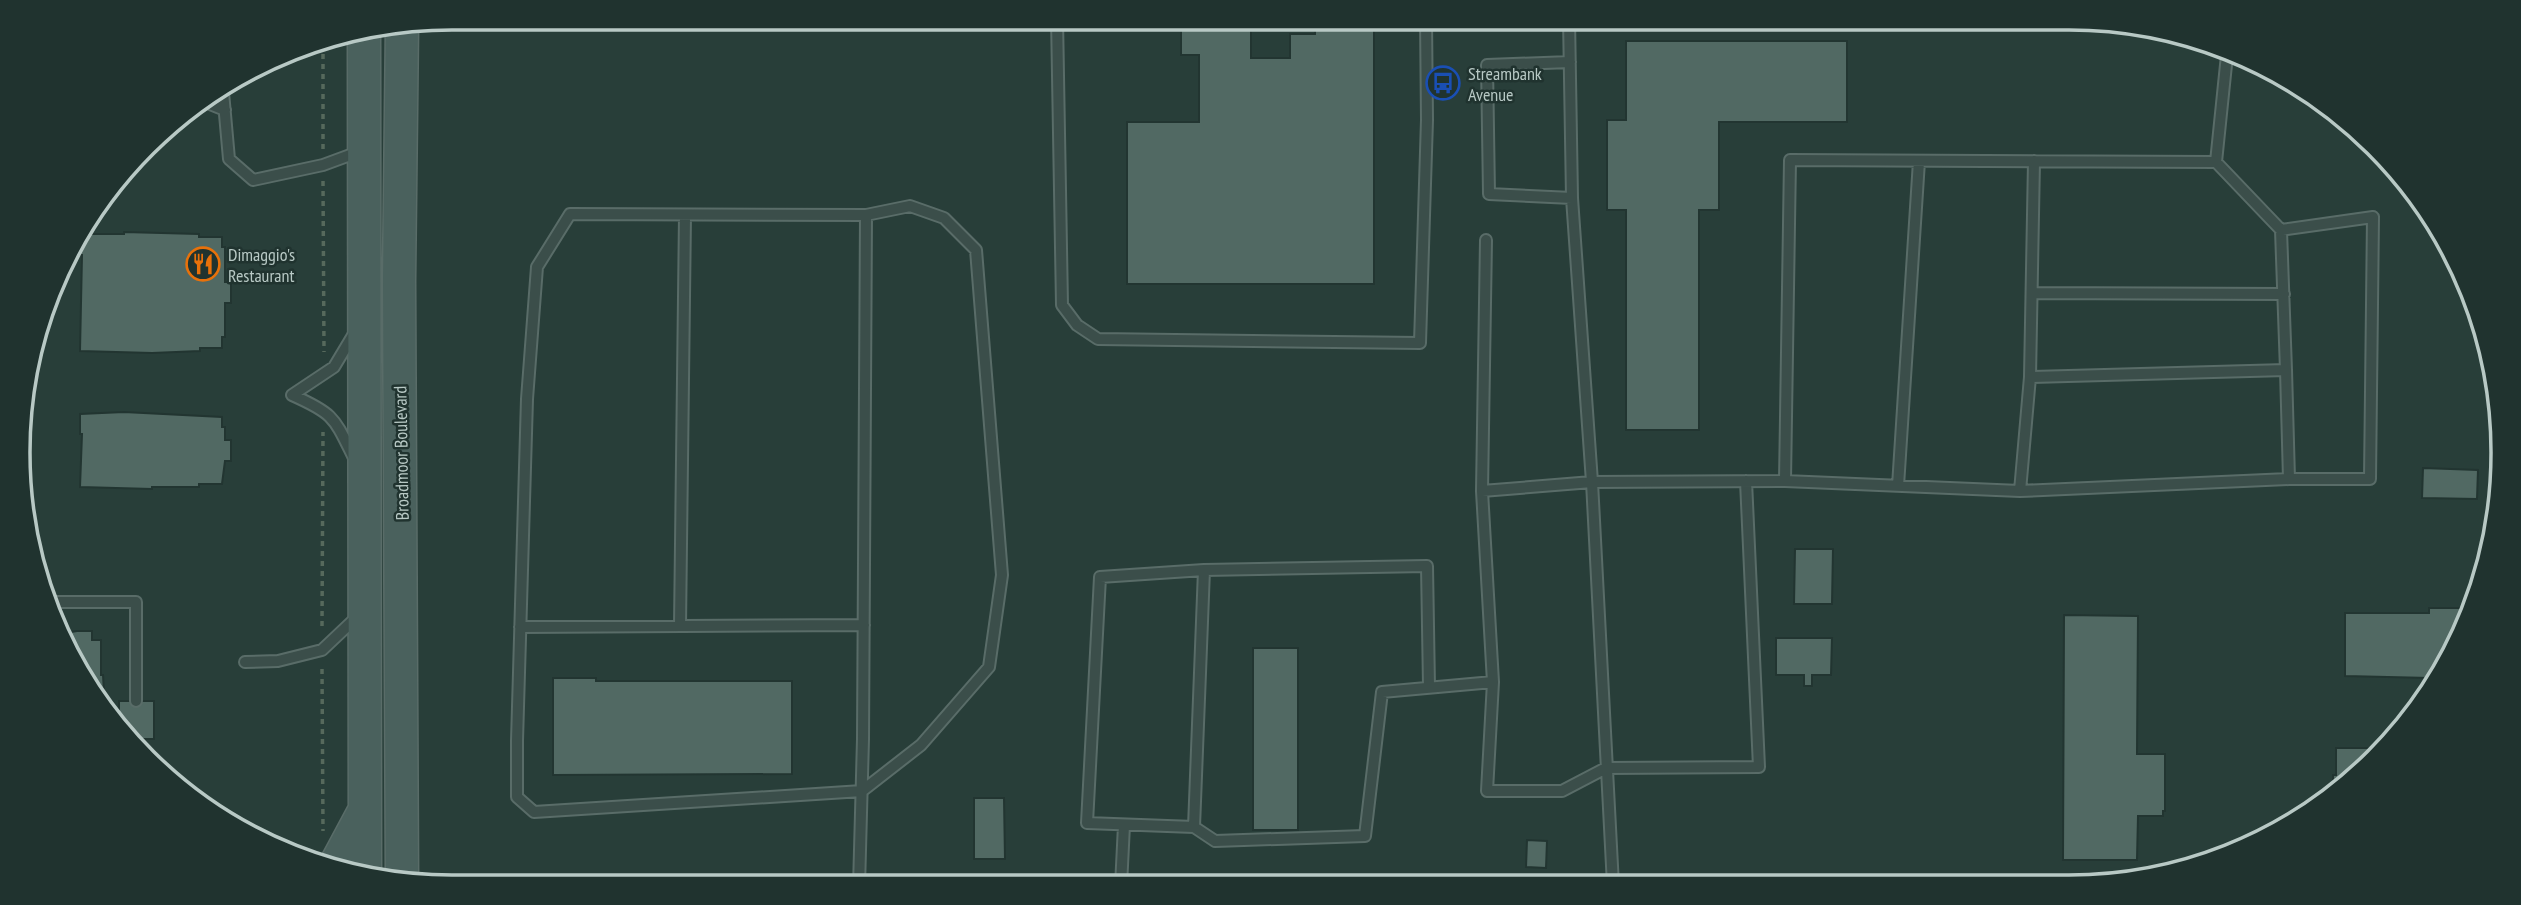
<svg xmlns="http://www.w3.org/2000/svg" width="2521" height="905" viewBox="0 0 2521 905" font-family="'PT Sans Narrow',sans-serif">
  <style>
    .building { fill: #516963; stroke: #223531; stroke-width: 2 }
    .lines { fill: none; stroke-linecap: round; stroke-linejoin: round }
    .lane-casing { stroke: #596c68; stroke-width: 14 }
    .secondary-casing { stroke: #596c68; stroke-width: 35 }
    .path { stroke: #56695c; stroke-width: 3.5; stroke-dasharray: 5 5; stroke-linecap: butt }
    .lane { stroke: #3b4e4a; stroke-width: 10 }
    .secondary { stroke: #4a615d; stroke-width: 32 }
    .labels { text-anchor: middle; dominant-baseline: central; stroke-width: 5; stroke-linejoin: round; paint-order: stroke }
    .poi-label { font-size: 18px; fill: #b8c9c5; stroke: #20332f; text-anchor: start }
    .street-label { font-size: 18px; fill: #b8c9c5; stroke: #20332f }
    .rim { fill: none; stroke: #b8c9c5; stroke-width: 3.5 }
  </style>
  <rect width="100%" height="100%" fill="#283e39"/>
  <!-- building -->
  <path class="building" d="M 1181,18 L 1251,18 L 1251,58 L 1290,58 L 1290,34 L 1315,34 L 1315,18 L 1374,18 L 1374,284 L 1127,284 L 1127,122 L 1199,122 L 1199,55 L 1181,55 Z
    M 1626,41 L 1847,41 L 1847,122 L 1719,122 L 1719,210 L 1699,210 L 1699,430 L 1626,430 L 1626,210 L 1607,210 L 1607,120 L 1626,120 Z
    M 124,232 L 199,234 L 199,237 L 222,237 L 222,247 L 225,247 L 225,282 L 231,282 L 231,303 L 225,303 L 225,337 L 222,337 L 222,348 L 200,348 L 200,351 L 152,353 L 80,351 L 82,255 L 80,255 L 80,234 L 124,234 Z
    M 124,412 L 222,417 L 222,427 L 225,427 L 225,440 L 231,440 L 231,461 L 225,461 L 222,484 L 199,484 L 199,487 L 152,487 L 152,489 L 80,487 L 82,434 L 80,434 L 80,414 Z
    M 2423,468 L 2478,470 L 2477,499 L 2422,498 Z
    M 1795,549 L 1833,549 L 1832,604 L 1794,604 Z
    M 2429,608 L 2471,608 L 2445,670 L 2429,690 L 2429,678 L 2345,676 L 2345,613 L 2429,613 Z
    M 2064,615 L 2138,616 L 2137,754 L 2165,754 L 2165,811 L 2163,811 L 2163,816 L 2138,816 L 2137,860 L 2063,860 Z
    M 77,631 L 92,631 L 92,640 L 101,640 L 101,675 L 103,675 L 105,710 L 91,694 L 65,633 Z
    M 1776,638 L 1832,638 L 1831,675 L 1812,675 L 1812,686 L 1804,686 L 1804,675 L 1776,675 Z
    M 1253,648 L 1298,648 L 1298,830 L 1253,830 Z
    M 553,678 L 596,678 L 596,681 L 792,681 L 792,774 L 553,775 Z
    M 119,701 L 154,701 L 154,739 L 133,739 L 108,713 L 119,713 Z
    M 2336,748 L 2381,748 L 2356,779 L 2333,794 L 2333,775 L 2336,775 Z
    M 974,798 L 1004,798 L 1005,859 L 974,859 Z
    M 1527,840 L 1547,841 L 1546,868 L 1526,867 Z"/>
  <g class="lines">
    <defs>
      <path id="lane" d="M 1057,18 L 1062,305 L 1077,325 L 1098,339 L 1420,343 L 1427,120 L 1426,18
        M 1569,18 L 1572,198 L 1489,194 L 1487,65 L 1570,62
        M 223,92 L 229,159 L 253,180 L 323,165 L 361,151
        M 205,102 L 225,110
        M 2216,162 L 2281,230 L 2373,217 L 2370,479 L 2289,479 L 2286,370 L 2030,377 L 2020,491 L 2289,479
        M 1572,198 L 1592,482 L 1785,481 L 1790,160 L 2216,162 L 2227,55
        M 910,206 L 944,218 L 976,250 L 1002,575 L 989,667 L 921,745 L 862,791 L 534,812 L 517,797 L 517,741 L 527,399 L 537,267 L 570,214 L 866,215 Z
        M 2281,230 L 2286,370
        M 2032,293 L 2284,294
        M 2030,377 L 2034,161
        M 354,458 C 334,418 335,414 292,395 L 334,367 L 355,332
        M 1785,481 L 2020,491
        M 1898,486 L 1919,161
        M 1482,491 L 1486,240
        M 52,602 L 136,602 L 136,701
        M 680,626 L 685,215
        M 520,627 L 864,625
        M 245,662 L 278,661 L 322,650 L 358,616
        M 1429,687 L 1427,566 L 1204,570 L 1194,827 L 1215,841 L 1365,836 L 1382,692 L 1493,682
        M 136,739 L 136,742
        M 1194,827 L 1087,823 L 1100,577 L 1204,570
        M 1613,885 L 1592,482 L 1482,491 L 1493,682 L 1487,791 L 1562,791 L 1606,768 L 1759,767 L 1746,481
        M 1121,886 L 1124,825
        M 859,887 L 863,739 L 866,215"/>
      <path id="secondary" d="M 402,26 L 399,281 L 402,881
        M 364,32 L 365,876
        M 333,869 L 363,813"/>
    </defs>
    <!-- lane casing -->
    <use href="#lane" class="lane-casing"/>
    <!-- secondary casing -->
    <use href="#secondary" class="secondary-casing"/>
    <!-- path -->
    <path class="path" d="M 323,149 L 323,39
      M 323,181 L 324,352
      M 322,626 L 323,432
      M 322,669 L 323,831"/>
    <!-- lane -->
    <use href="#lane" class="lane"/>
    <!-- secondary -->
    <use href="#secondary" class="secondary"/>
  </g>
  <!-- icons -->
  <defs>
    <symbol id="bus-ring" viewBox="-11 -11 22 22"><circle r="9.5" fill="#20332f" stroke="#1a4fb4" stroke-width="1.5"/><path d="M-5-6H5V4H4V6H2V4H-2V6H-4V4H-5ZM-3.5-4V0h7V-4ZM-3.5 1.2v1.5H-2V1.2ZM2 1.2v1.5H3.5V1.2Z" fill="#1a4fb4"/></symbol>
    <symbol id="restaurant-ring" viewBox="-11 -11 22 22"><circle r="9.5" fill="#20332f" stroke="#e8710a" stroke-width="1.5"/><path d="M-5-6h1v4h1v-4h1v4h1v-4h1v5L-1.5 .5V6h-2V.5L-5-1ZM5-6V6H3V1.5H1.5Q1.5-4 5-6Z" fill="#e8710a"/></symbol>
  </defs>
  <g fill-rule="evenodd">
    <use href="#bus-ring" x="1424" y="64" width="38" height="38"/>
    <use href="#restaurant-ring" x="184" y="245" width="38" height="38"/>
  </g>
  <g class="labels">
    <!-- poi labels -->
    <g class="poi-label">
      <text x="1468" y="73">Streambank<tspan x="1468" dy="21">Avenue</tspan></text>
      <text x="228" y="254">Dimaggio's<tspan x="228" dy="21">Restaurant</tspan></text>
    </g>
    <!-- street labels -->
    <g class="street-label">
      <text transform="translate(401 453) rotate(-91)">Broadmoor Boulevard</text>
    </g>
  </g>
  <!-- crop -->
  <path d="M0 0H2521V905H0ZM452 30H2069A422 422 0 0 1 2491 452V453A422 422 0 0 1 2069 875H452A422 422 0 0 1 30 453V452A422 422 0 0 1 452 30Z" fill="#20332f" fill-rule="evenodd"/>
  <path class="rim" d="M452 30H2069A422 422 0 0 1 2491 452V453A422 422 0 0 1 2069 875H452A422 422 0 0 1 30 453V452A422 422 0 0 1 452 30Z"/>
</svg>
